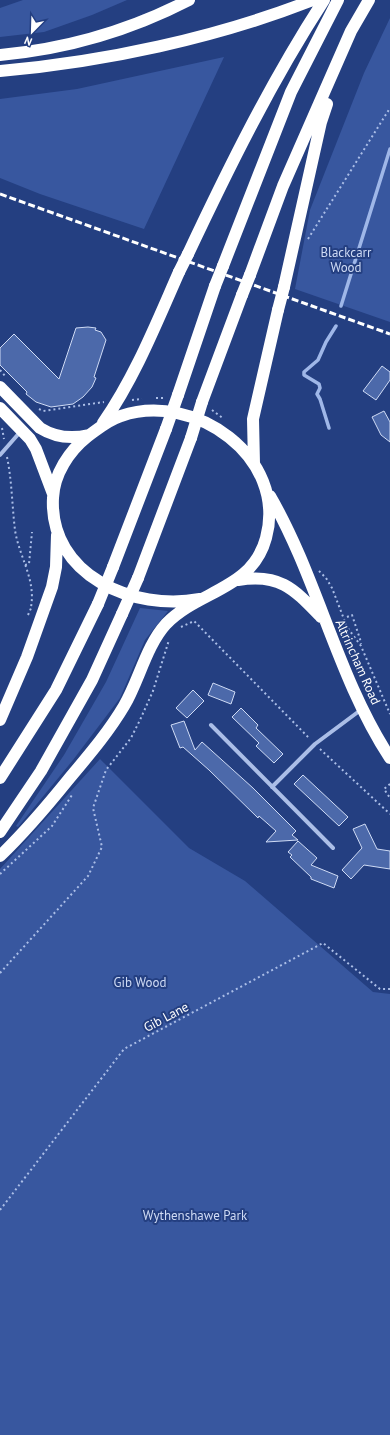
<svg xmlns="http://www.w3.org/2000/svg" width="390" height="1435" viewBox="0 0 390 1435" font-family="'PT Sans',sans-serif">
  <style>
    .green { fill: #38579f }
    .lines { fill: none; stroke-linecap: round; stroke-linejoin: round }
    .stream { stroke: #9fb7e8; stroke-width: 3.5 }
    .building { fill: #4c69aa; stroke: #cfdbf5 }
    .path { stroke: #abbee7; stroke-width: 2; stroke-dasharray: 2 3; stroke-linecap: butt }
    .street { stroke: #abbee7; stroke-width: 4 }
    .highway { stroke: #fff; stroke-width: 12 }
    .rail { stroke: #fff; stroke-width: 3; stroke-dasharray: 7 3; stroke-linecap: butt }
    .highway-bridge { stroke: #fff; stroke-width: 12 }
    .labels { text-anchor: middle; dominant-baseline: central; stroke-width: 4; stroke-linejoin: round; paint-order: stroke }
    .park-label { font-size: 13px; fill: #cfdbf5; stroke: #243f81 }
    .street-label { font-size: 13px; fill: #fff; stroke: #243f81 }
  </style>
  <rect width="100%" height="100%" fill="#243f81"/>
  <!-- green -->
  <path class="green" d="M 23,0 L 127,0 L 92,15 L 44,32 L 0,37 L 0,8 Z
    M 390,18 L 390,322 L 295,289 L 310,210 L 364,73 Z
    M 224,57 L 144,229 L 40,194 L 0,178 L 0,99 L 77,89 Z
    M 140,608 L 168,611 L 145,640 L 120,698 L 73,760 L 18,827 L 16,826 L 64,755 L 106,682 Z
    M 100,759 L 189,848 L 245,881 L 373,992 L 390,994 L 390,1435 L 0,1435 L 0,869 Z"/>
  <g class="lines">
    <!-- stream -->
    <path class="stream" d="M 341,306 L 390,149
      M 329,428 L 320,399 L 317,394 L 320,388 L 319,384 L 304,375 L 304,372 L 318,360 L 326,342 L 336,326"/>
  </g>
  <!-- building -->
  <path class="building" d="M 88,327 L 96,328 L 95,330 L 101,332 L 106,340 L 94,377 L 96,378 L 92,387 L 83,397 L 73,404 L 51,407 L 36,402 L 26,394 L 27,392 L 0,365 L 0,348 L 14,334 L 59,379 L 76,328 Z
    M 382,366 L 390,372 L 390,380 L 376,400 L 363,391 Z
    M 384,411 L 390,422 L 390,442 L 381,435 L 372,417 Z
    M 213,683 L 235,692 L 231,704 L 208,695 Z
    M 193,690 L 204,701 L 187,718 L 176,708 Z
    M 241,708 L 258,725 L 256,728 L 283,754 L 274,763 L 256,746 L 259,743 L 232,717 Z
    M 184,721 L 195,750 L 202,742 L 253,788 L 296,831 L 292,835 L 298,840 L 266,842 L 276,831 L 259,816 L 258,818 L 209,770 L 183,747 L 180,748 L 171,725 Z
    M 303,775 L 348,817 L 339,826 L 294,784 Z
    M 365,824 L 377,849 L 390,851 L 390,869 L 364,865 L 351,879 L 342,870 L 362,848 L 353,829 Z
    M 298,841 L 317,858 L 311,865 L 338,876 L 334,888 L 311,879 L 311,877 L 290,857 L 292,855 L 288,852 Z"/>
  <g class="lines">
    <!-- path -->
    <path class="path" d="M 308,239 L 390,108
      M 0,370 L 6,377
      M 156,398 L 166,398
      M 132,400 L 142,399
      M 39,409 L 43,411 L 104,402
      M 212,410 L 224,419
      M 2,428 L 4,439
      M 7,457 C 12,481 12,506 15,530 C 19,557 36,579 31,607
      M 25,565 L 29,564 L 32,532
      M 319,571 L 326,578 L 332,588 L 347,627 L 361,646 L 390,714
      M 28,615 L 32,606
      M 347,617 L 352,615 L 360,639 L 361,644
      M 181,627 L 194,621 L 310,739
      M 320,749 L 390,814
      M 390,784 L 384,789 L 390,798
      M 0,874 L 52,826 L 72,795
      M 0,973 L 88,876 L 102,847 L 93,808 L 106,770 L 131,738 L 140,720 L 153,691 L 169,640
      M 0,1210 L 124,1049 L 323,943 L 380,989 L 390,989"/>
    <!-- street -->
    <path class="street" d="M 0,455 L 21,431
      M 211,725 L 333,848
      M 272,787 L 315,744 L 362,709"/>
    <!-- highway -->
    <path class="highway" d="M 0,55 C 67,49 129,31 189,0
      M 0,71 C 104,62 216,38 313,0
      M 188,254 C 229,167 272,80 324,0
      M 223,266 L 291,92 L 338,0
      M 250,275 L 283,186 L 351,31 L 369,0
      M 284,287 L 321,122 L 327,104
      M 0,387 L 40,428 C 56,438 72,439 89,435
      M 178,395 L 215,286
      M 202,402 L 242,295
      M 0,408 L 30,439 L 36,449 L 53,494
      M 103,423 C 135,377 156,324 179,272
      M 254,464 L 253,419 L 278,310
      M 270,496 C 318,579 337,677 390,758
      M 113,567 L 166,429
      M 138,578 L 191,438
      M 238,580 C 280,573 294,589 321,617
      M 0,720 L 27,657 L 52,587 L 56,567 L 57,535
      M 0,778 L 56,690 L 98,604
      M 0,832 L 41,771 L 92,680 L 122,614
      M 0,856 C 25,832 47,806 68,780 C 88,756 108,733 124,706 C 139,681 146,646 166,624 C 199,590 252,590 266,538 C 288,457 194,391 121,416 C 108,420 98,429 88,436 C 69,451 54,474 53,498 C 49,575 134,612 200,599"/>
    <!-- rail -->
    <path class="rail" d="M 0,194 L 390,334"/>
    <!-- highway-bridge -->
    <path class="highway-bridge" d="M 179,272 L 188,254
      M 215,286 L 223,266
      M 242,295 L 250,275
      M 278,310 L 284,287
      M 166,429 L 178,395
      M 191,438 L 202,402
      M 98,604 L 113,567
      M 122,614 L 138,578"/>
  </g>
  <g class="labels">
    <!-- park labels -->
    <g class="park-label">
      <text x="346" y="252">Blackcarr<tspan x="346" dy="15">Wood</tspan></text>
      <text x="140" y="982">Gib Wood</text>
      <text x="195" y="1215">Wythenshawe Park</text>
    </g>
    <!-- street labels -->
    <g class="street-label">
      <text transform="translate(358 662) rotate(66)">Altrincham Road</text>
      <text transform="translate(166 1017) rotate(-28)">Gib Lane</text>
    </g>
  </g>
  <!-- north arrow -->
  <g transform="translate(32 32) rotate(203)" stroke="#243f81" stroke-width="3" paint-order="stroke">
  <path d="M0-3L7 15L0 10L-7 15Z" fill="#ffffff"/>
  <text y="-6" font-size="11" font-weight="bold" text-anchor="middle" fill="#ffffff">N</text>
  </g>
</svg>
